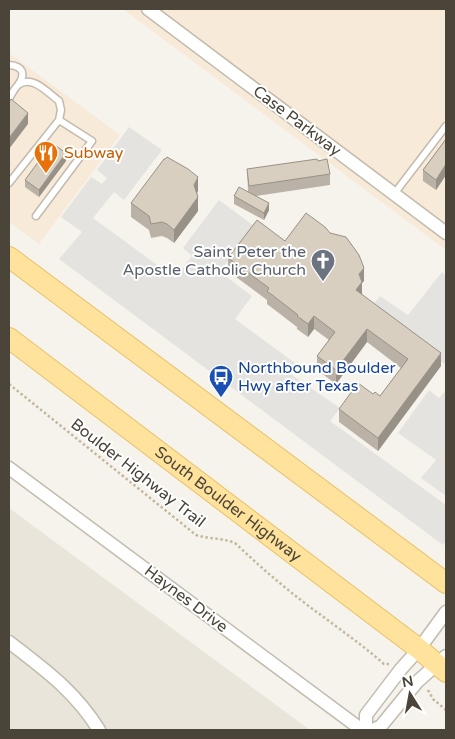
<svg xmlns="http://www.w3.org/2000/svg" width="455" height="739" viewBox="0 0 455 739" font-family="'Varela Round',sans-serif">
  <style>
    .residential { fill: #eae5da }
    .commercial { fill: #f7ead8 }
    .parking { fill: #e5e3e0 }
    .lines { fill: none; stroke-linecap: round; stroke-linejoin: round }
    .lane-casing { stroke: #c2bbae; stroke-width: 9 }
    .street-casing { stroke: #c2bbae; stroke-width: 15 }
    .primary-casing { stroke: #e6c16a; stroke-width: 22 }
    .path { stroke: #c4b79f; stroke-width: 2.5; stroke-dasharray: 2.5 2.5; stroke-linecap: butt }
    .lane { stroke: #fff; stroke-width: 6 }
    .street { stroke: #fff; stroke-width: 12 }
    .primary { stroke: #ffe39c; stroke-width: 20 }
    .wall { fill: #bab2a6 }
    .shaded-wall { fill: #979187 }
    .building { fill: #d8cfc1; stroke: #979187 }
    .labels { text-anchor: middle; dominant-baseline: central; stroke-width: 4; stroke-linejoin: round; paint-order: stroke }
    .street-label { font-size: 16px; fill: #4b4439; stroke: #fff }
    .food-label { font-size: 16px; fill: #c56008; stroke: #fff; text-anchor: start }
    .worship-label { font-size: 16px; fill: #5b616d; stroke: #fff; text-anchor: end }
    .transit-label { font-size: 16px; fill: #164399; stroke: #fff; text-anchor: start }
  </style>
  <rect width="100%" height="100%" fill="#f6f3ec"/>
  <!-- residential -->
  <path class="residential" d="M 9,508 L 310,730 L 9,730 Z"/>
  <!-- commercial -->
  <path class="commercial" d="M 123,9 L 446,9 L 446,250 Z
    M 9,53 L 120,135 L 39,244 L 9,222 Z"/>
  <!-- parking -->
  <path class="parking" d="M 129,127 L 162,150 L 124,200 L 114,192 L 93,218 L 175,278 L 192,256 L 183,248 L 219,200 L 254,226 L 220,272 L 252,296 L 235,319 L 295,363 L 289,373 L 340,408 L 330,421 L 446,505 L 446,541 L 443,545 L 59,259 L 82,232 L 61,217 L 91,177 L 102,184 L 107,178 L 97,170 Z
    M 442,272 L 446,275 L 446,365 L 370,308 L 380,296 L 408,315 Z
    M 429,390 L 439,398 L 444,392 L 446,394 L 446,496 L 421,478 L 436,460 L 398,433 Z"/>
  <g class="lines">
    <defs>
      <path id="lane" d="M 9,65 C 23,66 26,74 18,85
        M 9,99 C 11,95 14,89 18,85 C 32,74 48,93 59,101 L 61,110 L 59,120
        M 9,183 L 59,120 L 92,141 L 36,216
        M 394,194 L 446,126"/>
      <path id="street" d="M 148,9 L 446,233
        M 9,468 L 362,730
        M 9,642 C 45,670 75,691 99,730
        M 366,730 L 366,715 L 401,669 L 419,649 L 446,612
        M 373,730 L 381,726 L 417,682 L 446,656"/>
      <g id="primary">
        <path d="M 9,257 L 446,583"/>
        <path id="s1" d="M 9,338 L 419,649 L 446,672"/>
      </g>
    </defs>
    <!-- lane casing -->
    <use href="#lane" class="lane-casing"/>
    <!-- street casing -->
    <use href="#street" class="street-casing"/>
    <!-- primary casing -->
    <use href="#primary" class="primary-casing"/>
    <!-- path -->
    <path class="path" d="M 9,384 L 196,535 C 209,539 223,538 235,543 C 250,557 265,571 281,584 C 314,612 351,635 384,664 L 389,664
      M 428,690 L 433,699 L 446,710"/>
    <!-- lane -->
    <use href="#lane" class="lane"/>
    <!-- street -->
    <use href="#street" class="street"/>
    <!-- primary -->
    <use href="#primary" class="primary"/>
  </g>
  <!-- wall -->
  <path class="wall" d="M 446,139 L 446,175 L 436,190 L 423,181 L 423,170 Z
    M 66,161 L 39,197 L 25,187 L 25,180 Z
    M 318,161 L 330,174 L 330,185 L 256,196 L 269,210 L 264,220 L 234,204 L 234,196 L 248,191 L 247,169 Z
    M 198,191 L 197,194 L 198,211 L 174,243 L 167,238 L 162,236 L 151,238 L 149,230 L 131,217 L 131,203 Z
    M 285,241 L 364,281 L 362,283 L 362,294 L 441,366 L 378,451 L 339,422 L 339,409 L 373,394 L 380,396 L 401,368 L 367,342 L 336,384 L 317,370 L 317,356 L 329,340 L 314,329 L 308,337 L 297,329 L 297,327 L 267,304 L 267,300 L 228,271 L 228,258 Z"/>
  <!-- shaded-wall -->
  <path class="shaded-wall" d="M 28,113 L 28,124 L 9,149 L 9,138 Z
    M 66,153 L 66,161 L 39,197 L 39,190 Z
    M 446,164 L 446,175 L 436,190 L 436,180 Z
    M 198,177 L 198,191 L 194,198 L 194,185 Z
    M 198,197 L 198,211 L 174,243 L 174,230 Z
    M 269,203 L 269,210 L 264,220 L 264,213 Z
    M 364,268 L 364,281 L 362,283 L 362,295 L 356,290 L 359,274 Z
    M 314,316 L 314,329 L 308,337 L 308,324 Z
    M 367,329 L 367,342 L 336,384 L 336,370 Z
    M 441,353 L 441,366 L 378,451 L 378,438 Z"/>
  <!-- building -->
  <path class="building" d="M 11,99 L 28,113 L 9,138 L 9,102 Z
    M 446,139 L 446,164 L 436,180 L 423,170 Z
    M 52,143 L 66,153 L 39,190 L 25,180 Z
    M 167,157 L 188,169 L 198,177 L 194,185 L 198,197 L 174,230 L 167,224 L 162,222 L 151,224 L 149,216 L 131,203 L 164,159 L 165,159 Z
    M 317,159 L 318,161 L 327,159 L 330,174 L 249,186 L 247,169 Z
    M 239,187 L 269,203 L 264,213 L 234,196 Z
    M 306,213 L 325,227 L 330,233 L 346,237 L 359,255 L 364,268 L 359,274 L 362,282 L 356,290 L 441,353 L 378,438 L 339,409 L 358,383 L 373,394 L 375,392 L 380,396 L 408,359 L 367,329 L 336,370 L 317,356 L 335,332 L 314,316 L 308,324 L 297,316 L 298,315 L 267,291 L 269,288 L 228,258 L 257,220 L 285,241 Z"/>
  <!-- icons -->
  <defs>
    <symbol id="restaurant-pin" viewBox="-11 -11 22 30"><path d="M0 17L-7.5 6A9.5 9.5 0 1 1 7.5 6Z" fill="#e8710a" stroke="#fff"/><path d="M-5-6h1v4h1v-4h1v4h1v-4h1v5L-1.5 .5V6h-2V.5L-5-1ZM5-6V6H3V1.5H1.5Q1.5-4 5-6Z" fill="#fff"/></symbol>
    <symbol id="church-pin" viewBox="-11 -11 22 30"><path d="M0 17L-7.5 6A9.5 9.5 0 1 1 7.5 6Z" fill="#6b7280" stroke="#fff"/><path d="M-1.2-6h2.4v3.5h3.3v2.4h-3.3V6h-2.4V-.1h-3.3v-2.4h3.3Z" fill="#fff"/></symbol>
    <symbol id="bus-pin" viewBox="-11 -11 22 30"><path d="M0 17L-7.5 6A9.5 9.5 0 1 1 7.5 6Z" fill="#1a4fb4" stroke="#fff"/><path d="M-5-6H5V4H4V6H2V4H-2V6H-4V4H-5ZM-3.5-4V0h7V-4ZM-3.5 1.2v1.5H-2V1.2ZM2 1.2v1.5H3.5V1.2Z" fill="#fff"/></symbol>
  </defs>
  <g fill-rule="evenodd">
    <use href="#restaurant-pin" x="32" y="139" width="28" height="38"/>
    <use href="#church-pin" x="309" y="247" width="28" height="38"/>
    <use href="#bus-pin" x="207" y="363" width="28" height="38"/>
  </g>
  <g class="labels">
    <!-- street labels -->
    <g class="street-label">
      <text transform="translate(297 121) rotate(37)">Case Parkway</text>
      <text transform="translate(138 473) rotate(38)">Boulder Highway Trail</text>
      <text stroke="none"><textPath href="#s1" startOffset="275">South Boulder Highway</textPath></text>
      <text transform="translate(186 599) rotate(37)">Haynes Drive</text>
    </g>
    <!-- food labels -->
    <g class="food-label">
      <text x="64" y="153">Subway</text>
    </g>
    <!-- worship labels -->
    <g class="worship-label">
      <text x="306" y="252">Saint Peter the<tspan x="306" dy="18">Apostle Catholic Church</tspan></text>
    </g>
    <!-- transit labels -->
    <g class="transit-label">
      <text x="238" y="368">Northbound Boulder<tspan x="238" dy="18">Hwy after Texas</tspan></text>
    </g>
  </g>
  <!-- border -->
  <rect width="455" height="739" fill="none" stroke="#4b4439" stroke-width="20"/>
  <!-- north arrow -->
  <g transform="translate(410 694) rotate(349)" stroke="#ffffff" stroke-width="4" paint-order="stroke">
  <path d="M0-4L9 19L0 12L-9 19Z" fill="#4b4439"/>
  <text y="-8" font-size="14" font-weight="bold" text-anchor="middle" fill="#4b4439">N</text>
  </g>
</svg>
